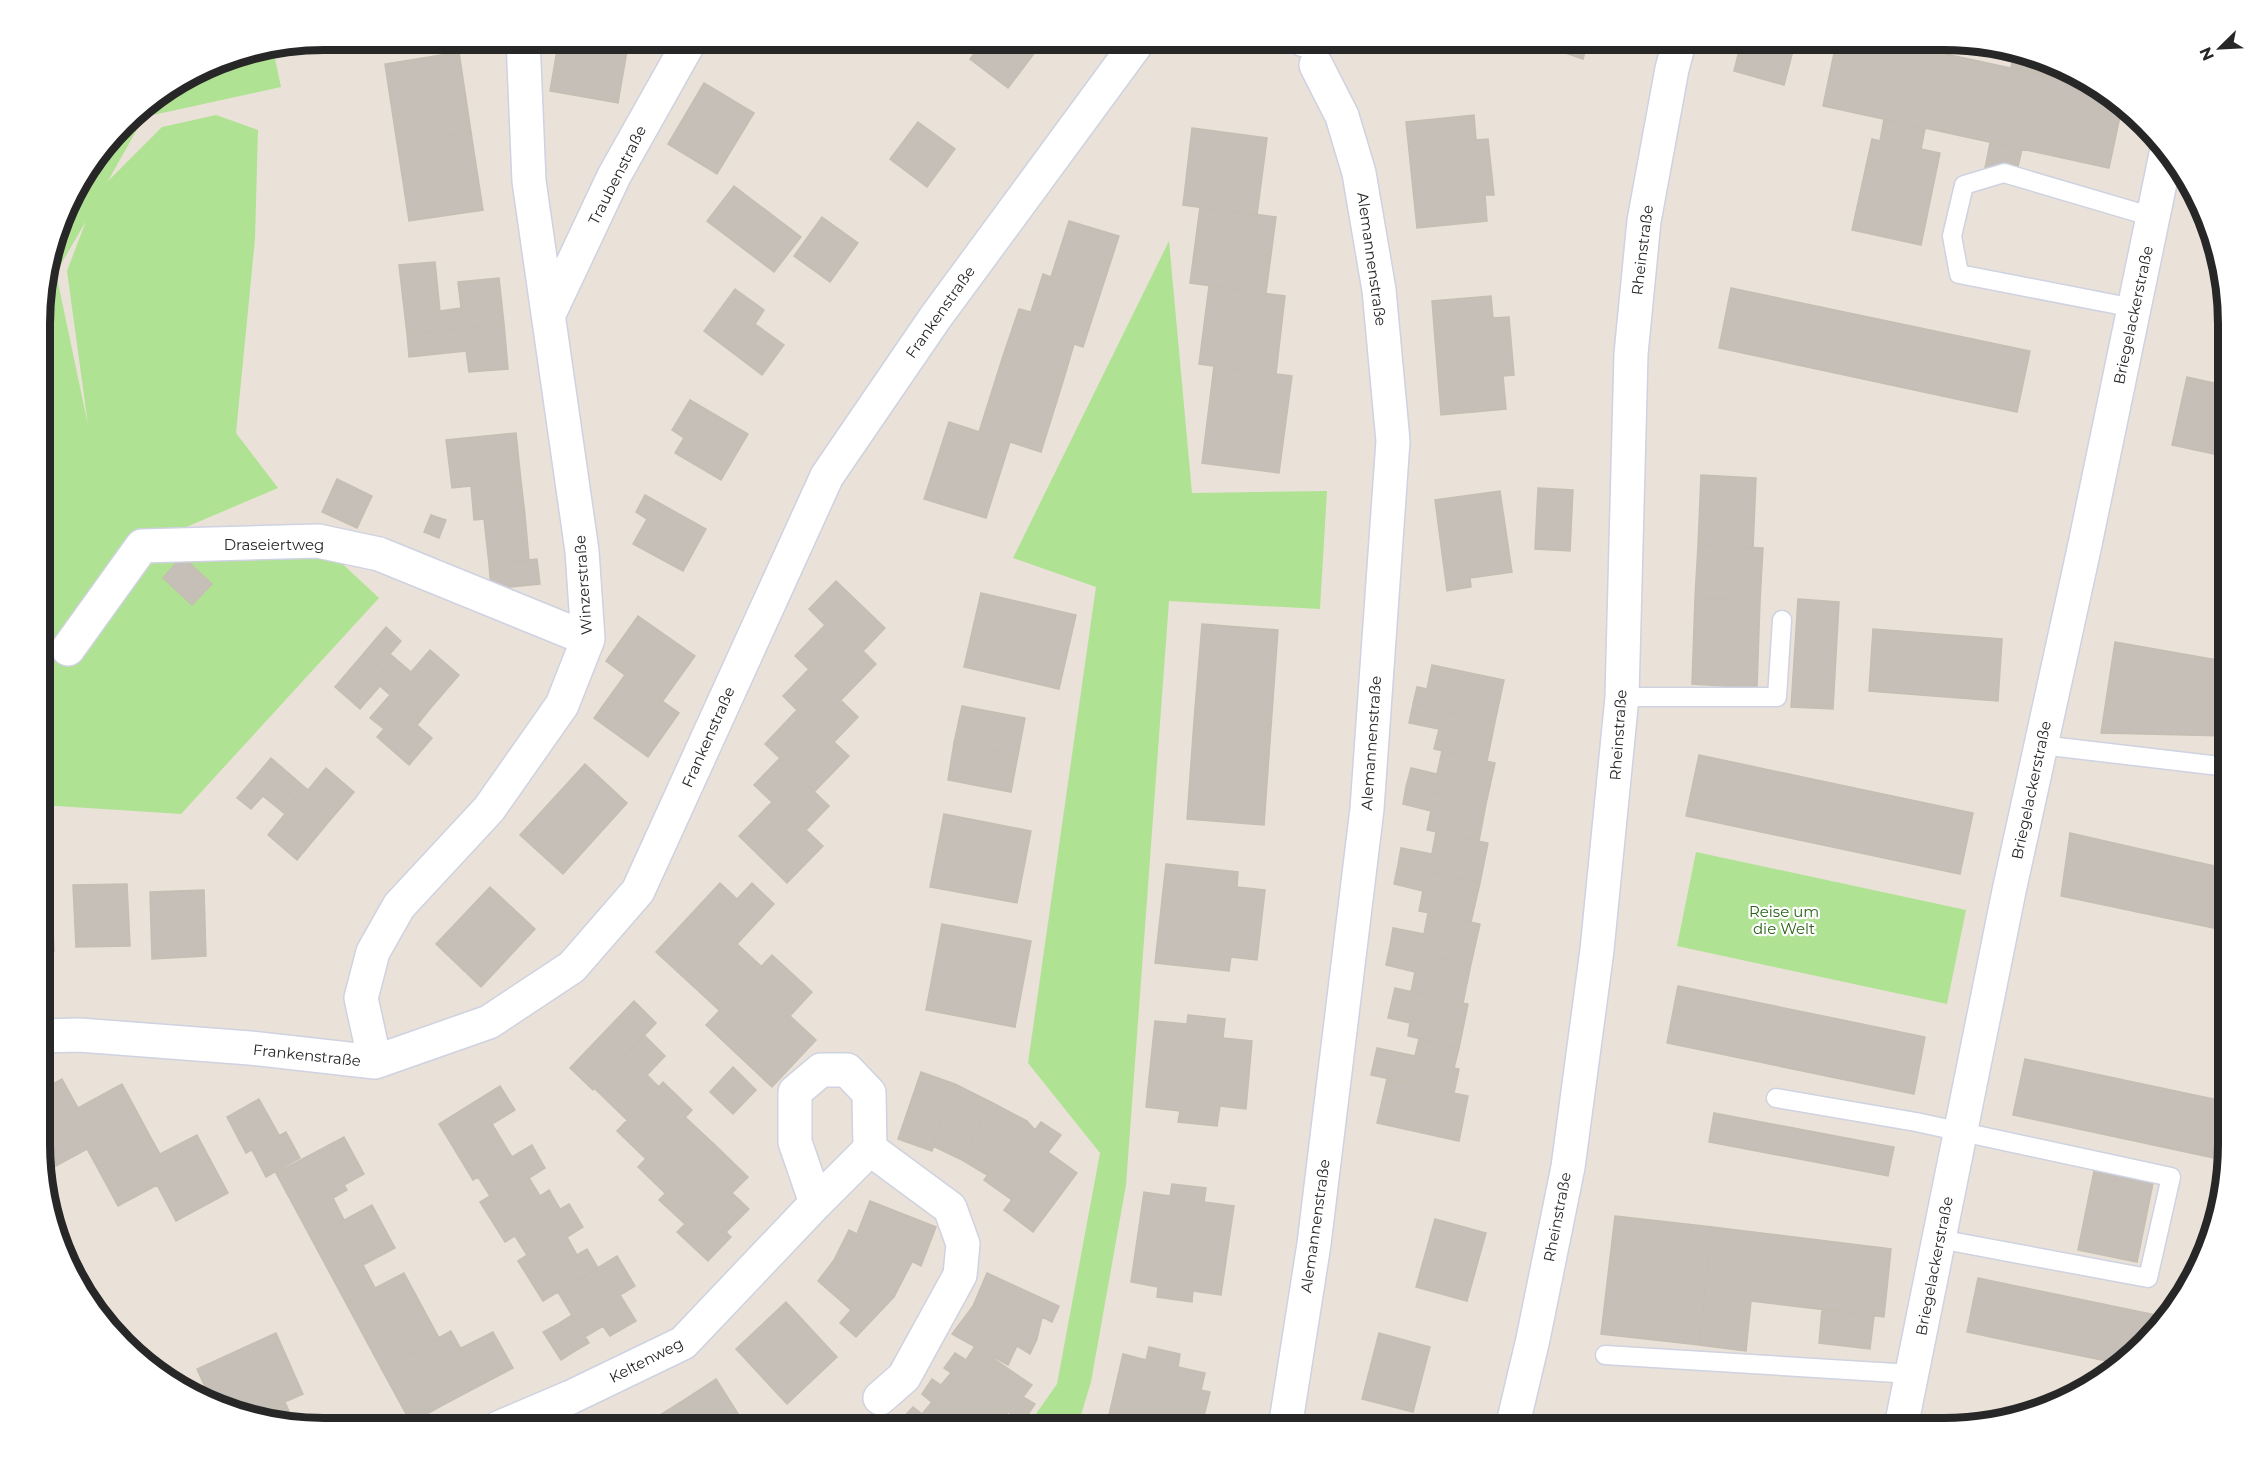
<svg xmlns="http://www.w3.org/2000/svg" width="2268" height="1467" viewBox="0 0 2268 1467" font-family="Montserrat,sans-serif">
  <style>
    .green { fill: #b0e293; fill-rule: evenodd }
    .building { fill: #c5bfb8; stroke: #c5beb2; stroke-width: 1.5 }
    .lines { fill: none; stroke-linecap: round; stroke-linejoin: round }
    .lane-casing { stroke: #ced2e1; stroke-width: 21 }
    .street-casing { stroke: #ced2e1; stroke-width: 36 }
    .secondary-casing { stroke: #ced2e1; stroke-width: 36 }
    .lane { stroke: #fff; stroke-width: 18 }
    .street { stroke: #fff; stroke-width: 33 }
    .secondary { stroke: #fff; stroke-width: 33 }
    .labels { text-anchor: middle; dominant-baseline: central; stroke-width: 4.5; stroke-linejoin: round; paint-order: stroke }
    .street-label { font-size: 15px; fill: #272727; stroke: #fff }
    .park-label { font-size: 15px; fill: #2a6318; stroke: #fff }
    .rim { fill: none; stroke: #272727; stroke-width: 8 }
  </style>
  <rect width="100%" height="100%" fill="#eae2d8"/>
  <!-- green -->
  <path class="green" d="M 273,49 L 281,87 L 144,117 L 108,181 L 162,127 L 216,115 L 258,130 L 255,239 L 236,433 L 278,488 L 144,545 L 318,541 L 379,598 L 181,814 L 41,805 L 41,286 L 68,197 L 136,110 L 215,60 ZM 86,221 L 67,271 L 88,425 L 56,273 Z
    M 1169,241 L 1192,493 L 1327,491 L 1320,609 L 1169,601 L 1126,1185 L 1091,1382 L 1077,1428 L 1026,1428 L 1057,1384 L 1100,1153 L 1028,1063 L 1096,587 L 1013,558 Z
    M 1696,852 L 1966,910 L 1947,1004 L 1677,946 Z"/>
  <!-- building -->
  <path class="building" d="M 559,39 L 629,39 L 618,103 L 550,91 Z
    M 985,39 L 1028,39 L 1039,47 L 1008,88 L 970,59 Z
    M 1511,39 L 1589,39 L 1583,59 L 1530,41 L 1512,46 Z
    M 1742,39 L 1796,39 L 1784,85 L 1734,71 Z
    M 1837,39 L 1876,39 L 2104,88 L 2122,107 L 2109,168 L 1823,106 Z
    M 2014,50 L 2036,54 L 2080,76 L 2079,83 L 2011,68 Z
    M 459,52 L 471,132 L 397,143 L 385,64 Z
    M 704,83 L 754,113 L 717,174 L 668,144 Z
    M 1474,115 L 1476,140 L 1488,139 L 1494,195 L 1485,195 L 1487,221 L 1417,228 L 1406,122 Z
    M 1884,119 L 1925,129 L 1921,149 L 1940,153 L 1921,245 L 1852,230 L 1872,139 L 1880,141 Z
    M 918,122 L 955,149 L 927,187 L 890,159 Z
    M 1192,128 L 1267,138 L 1257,215 L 1183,205 Z
    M 471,132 L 483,210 L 409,221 L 397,143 Z
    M 1990,143 L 2022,149 L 2014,184 L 1983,178 Z
    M 734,186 L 801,237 L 774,272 L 707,221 Z
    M 1200,207 L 1276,217 L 1266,293 L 1190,283 Z
    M 822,217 L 858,243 L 830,282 L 794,256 Z
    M 1069,221 L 1119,236 L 1083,347 L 1074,344 L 1065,375 L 1003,356 L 1019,309 L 1031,312 L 1043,274 L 1051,277 Z
    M 435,262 L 440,311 L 461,308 L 458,282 L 499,278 L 504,324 L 407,334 L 399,265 Z
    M 1209,286 L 1285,296 L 1276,374 L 1199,364 Z
    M 1731,288 L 2030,351 L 2017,412 L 1719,348 Z
    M 735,289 L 764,310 L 755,324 L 784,345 L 762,375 L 704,331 Z
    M 1491,296 L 1493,318 L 1509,317 L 1514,375 L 1503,376 L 1506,409 L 1441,415 L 1432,301 Z
    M 504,324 L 508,369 L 469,372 L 466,351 L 409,357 L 407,334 Z
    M 1003,356 L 1065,375 L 1041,452 L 979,432 Z
    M 1214,366 L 1292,376 L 1279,473 L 1202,463 Z
    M 2187,377 L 2228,386 L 2228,457 L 2172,445 Z
    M 690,400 L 748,434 L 721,480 L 675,453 L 684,438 L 672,430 Z
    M 949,422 L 1010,442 L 986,518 L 924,499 Z
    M 516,433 L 521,481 L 452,488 L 446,440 Z
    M 1701,475 L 1756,478 L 1753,548 L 1698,545 Z
    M 337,479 L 372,496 L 357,528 L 322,512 Z
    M 521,481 L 525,515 L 474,520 L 471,486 Z
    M 1538,488 L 1573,490 L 1570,551 L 1535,549 Z
    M 1500,491 L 1512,572 L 1470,578 L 1471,587 L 1447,591 L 1435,500 Z
    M 645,495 L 706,529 L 683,571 L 633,544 L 647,519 L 636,512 Z
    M 431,515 L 446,520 L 439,538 L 424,532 Z
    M 525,515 L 529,560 L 489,564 L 484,519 Z
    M 1698,545 L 1763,548 L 1760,601 L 1695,598 Z
    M 182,556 L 212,584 L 192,605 L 163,578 Z
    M 537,559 L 540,584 L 491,589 L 489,564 Z
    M 836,581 L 885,628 L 863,651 L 876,664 L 841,700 L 795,656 L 825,625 L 809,609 Z
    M 981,593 L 1076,615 L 1059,689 L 964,667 Z
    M 1695,598 L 1760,601 L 1757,688 L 1692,684 Z
    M 1798,599 L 1839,602 L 1833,709 L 1791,707 Z
    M 638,616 L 695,656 L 662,702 L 606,661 Z
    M 1202,624 L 1278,630 L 1271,727 L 1194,721 Z
    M 386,627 L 401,641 L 390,654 L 411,672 L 430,650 L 459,675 L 429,710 L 364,653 Z
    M 1873,629 L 2002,639 L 1998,701 L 1869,691 Z
    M 2115,642 L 2228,662 L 2228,736 L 2101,733 Z
    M 364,653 L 429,710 L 417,725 L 432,738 L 409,765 L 377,737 L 384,729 L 370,718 L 390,695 L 380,686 L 360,709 L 335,687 Z
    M 1432,665 L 1504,680 L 1495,722 L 1413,704 L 1417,687 L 1427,689 Z
    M 809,669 L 858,717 L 834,742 L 849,756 L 815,791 L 765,744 L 797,710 L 783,696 Z
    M 625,675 L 679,713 L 648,757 L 594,718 Z
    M 1413,704 L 1495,722 L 1487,761 L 1434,749 L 1439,729 L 1409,723 Z
    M 962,706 L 1025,718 L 1018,755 L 954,743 Z
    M 1194,721 L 1271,727 L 1264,825 L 1187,819 Z
    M 954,743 L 1018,755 L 1011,792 L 948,780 Z
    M 1442,751 L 1495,763 L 1486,804 L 1406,787 L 1411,768 L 1437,774 Z
    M 1699,755 L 1973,813 L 1960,874 L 1686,816 Z
    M 271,758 L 308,790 L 326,768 L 354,792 L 326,825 L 261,770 Z
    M 780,758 L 829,806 L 806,830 L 823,846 L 787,883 L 739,836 L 772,802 L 754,785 Z
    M 585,764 L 627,803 L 563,874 L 520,835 Z
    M 261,770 L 326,825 L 297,860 L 268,835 L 285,814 L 263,796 L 251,809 L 237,798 Z
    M 1406,787 L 1486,804 L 1479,841 L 1427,830 L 1431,811 L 1403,804 Z
    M 944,814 L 1031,831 L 1017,903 L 930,887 Z
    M 1436,832 L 1488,843 L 1480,883 L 1398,865 L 1401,848 L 1432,854 Z
    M 2070,833 L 2228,869 L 2228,931 L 2061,896 Z
    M 1166,864 L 1238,872 L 1237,887 L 1265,890 L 1257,960 L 1231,957 L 1229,971 L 1155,963 Z
    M 1398,865 L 1480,883 L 1471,922 L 1419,911 L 1423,891 L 1394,884 Z
    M 720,883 L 737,899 L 752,883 L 774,904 L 737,944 L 761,966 L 720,1011 L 656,952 Z
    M 127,884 L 130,946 L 76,947 L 73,885 Z
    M 41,885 L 51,885 L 54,951 L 41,951 Z
    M 490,887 L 535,929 L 481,987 L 436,944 Z
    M 204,890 L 206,956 L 152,959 L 150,892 Z
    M 1428,913 L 1480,924 L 1471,964 L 1390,946 L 1393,928 L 1424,934 Z
    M 942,924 L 1031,941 L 1015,1027 L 926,1010 Z
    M 1390,946 L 1471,964 L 1463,1003 L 1411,992 L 1415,972 L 1386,965 Z
    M 772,955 L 812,992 L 790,1016 L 816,1040 L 772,1087 L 706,1025 Z
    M 1678,986 L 1925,1037 L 1914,1094 L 1667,1043 Z
    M 1395,988 L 1468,1004 L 1459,1048 L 1408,1036 L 1410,1023 L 1388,1018 Z
    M 634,1001 L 656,1023 L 593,1090 L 570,1068 Z
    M 1188,1015 L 1225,1019 L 1223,1038 L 1252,1041 L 1246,1109 L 1220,1106 L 1217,1126 L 1178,1122 L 1180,1111 L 1146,1107 L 1155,1021 L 1187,1024 Z
    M 644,1035 L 665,1056 L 647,1075 L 659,1087 L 627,1120 L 594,1088 Z
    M 1419,1039 L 1459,1048 L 1454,1068 L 1459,1069 L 1454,1093 L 1371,1075 L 1377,1048 L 1415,1056 Z
    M 2025,1059 L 2228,1102 L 2228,1161 L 2013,1115 Z
    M 733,1067 L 756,1090 L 733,1114 L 710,1092 Z
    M 921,1072 L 955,1084 L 932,1151 L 898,1139 Z
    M 62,1079 L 78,1108 L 122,1084 L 151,1138 L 97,1167 L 87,1149 L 41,1174 L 41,1090 Z
    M 1387,1079 L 1468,1096 L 1459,1141 L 1377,1123 Z
    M 663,1082 L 692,1110 L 646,1159 L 617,1131 Z
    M 955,1084 L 991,1102 L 962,1160 L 933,1146 Z
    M 500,1086 L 515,1110 L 492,1124 L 512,1157 L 473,1180 L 439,1124 Z
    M 259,1099 L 279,1135 L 246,1153 L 227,1117 Z
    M 991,1102 L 1027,1121 L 987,1175 L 962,1160 Z
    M 1714,1113 L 1894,1147 L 1888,1176 L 1709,1142 Z
    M 685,1117 L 714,1144 L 666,1194 L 638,1167 Z
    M 1027,1121 L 1035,1130 L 1041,1122 L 1061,1135 L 1012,1200 L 984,1180 Z
    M 286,1132 L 300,1158 L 266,1177 L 252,1150 Z
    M 197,1135 L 228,1193 L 176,1221 L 157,1185 L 118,1206 L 97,1167 L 151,1138 L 160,1154 Z
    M 344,1137 L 364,1174 L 344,1185 L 347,1190 L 333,1198 L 344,1220 L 311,1238 L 276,1173 Z
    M 714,1144 L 748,1177 L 732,1193 L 749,1209 L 726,1232 L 731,1237 L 708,1261 L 677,1232 L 685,1224 L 659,1200 Z
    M 532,1145 L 545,1168 L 529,1178 L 540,1196 L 549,1190 L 560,1209 L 505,1242 L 480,1202 L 490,1196 L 478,1177 Z
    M 1048,1152 L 1077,1173 L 1033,1232 L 1004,1210 Z
    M 2094,1171 L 2153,1183 L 2137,1262 L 2078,1250 Z
    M 1172,1184 L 1206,1188 L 1204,1202 L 1234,1206 L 1221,1295 L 1193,1291 L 1192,1302 L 1157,1297 L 1158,1287 L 1131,1282 L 1144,1192 L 1170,1196 Z
    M 870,1201 L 936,1227 L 921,1266 L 857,1234 Z
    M 569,1204 L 583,1227 L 567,1237 L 577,1255 L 587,1249 L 598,1268 L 543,1301 L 518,1261 L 527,1255 L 515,1236 Z
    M 372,1205 L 395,1248 L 363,1265 L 375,1288 L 346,1303 L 311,1238 Z
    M 1615,1216 L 1712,1227 L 1699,1345 L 1601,1334 Z
    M 1435,1219 L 1486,1233 L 1467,1301 L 1416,1287 Z
    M 1712,1227 L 1891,1249 L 1884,1317 L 1751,1301 L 1746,1351 L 1699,1345 Z
    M 849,1230 L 912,1262 L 894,1297 L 834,1260 Z
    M 617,1256 L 635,1286 L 620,1295 L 636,1321 L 610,1336 L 603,1326 L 585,1337 L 558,1292 Z
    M 834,1260 L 894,1297 L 856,1337 L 840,1323 L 851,1310 L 818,1281 Z
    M 404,1273 L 439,1338 L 381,1368 L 346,1303 Z
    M 987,1273 L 1059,1306 L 1052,1322 L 1042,1317 L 1037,1339 L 973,1306 Z
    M 1978,1278 L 2165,1317 L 2116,1363 L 2014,1342 L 1967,1332 Z
    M 786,1302 L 837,1357 L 787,1404 L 736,1349 Z
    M 973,1306 L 1037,1339 L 1030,1354 L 1017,1346 L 1008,1365 L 952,1334 Z
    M 1822,1309 L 1874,1316 L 1870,1349 L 1819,1343 Z
    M 572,1315 L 589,1343 L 575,1351 L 558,1324 Z
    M 558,1324 L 575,1351 L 561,1360 L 543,1332 Z
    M 451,1331 L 481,1385 L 443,1405 L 414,1351 Z
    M 493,1332 L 513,1368 L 481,1385 L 461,1348 Z
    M 276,1333 L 303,1394 L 252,1416 L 232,1413 L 213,1404 L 197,1369 Z
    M 1379,1333 L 1430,1347 L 1413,1412 L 1362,1399 Z
    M 975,1346 L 1032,1385 L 1023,1397 L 1035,1404 L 1023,1422 L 944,1368 L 955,1353 L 966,1360 Z
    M 1149,1347 L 1180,1354 L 1178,1367 L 1205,1373 L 1201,1390 L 1210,1392 L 1201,1428 L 1106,1428 L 1123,1354 L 1146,1360 Z
    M 414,1351 L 443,1405 L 411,1423 L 381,1368 Z
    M 951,1373 L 1008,1412 L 997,1428 L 963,1428 L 922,1394 L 932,1379 L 941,1385 Z
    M 716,1379 L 747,1428 L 702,1428 L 684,1400 Z
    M 684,1400 L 702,1428 L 657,1428 L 652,1420 Z
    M 285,1402 L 294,1423 L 252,1416 Z
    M 932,1402 L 963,1428 L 906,1428 L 899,1422 L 913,1407 L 922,1414 Z
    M 652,1420 L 657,1428 L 640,1428 Z"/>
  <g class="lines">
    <defs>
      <path id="lane" d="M 2134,308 L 1959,274 L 1952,236 L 1964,185 L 2004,173 L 2153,217
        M 1622,697 L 1777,697 L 1782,620
        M 2041,745 L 2228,767
        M 1776,1098 L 1916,1122 L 2171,1177 L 2148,1278 L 1939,1239
        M 1605,1355 L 1912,1374"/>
      <path id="street" d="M 1303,39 L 1304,40
        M 549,314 L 614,176 L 691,39
        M 68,649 L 142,546 L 318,541 L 379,554 L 588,639
        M 41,1036 L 79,1035 L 250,1048 L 375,1062 L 489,1022 L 572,967 L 638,891 L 827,476 L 935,318 L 1140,39
        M 375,1062 L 361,998 L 373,952 L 399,906 L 489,809 L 562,705 L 588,639 L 582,551 L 529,181 L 523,39
        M 821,1070 L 847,1070 L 869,1093 L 870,1149 L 816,1203 L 795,1142 L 795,1092 Z
        M 870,1149 L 950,1208 L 963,1244 L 960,1275 L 904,1377 L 880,1398
        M 1901,1427 L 2009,891 L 2084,549 L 2166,154
        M 498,1428 L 571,1397 L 683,1343 L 816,1203
        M 1285,1428 L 1314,1244 L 1367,809 L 1393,441 L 1379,290 L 1359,173 L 1342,116 L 1316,65"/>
      <path id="secondary" d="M 1512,1428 L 1533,1339 L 1568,1167 L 1597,950 L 1622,697 L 1631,354 L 1644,221 L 1672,69 L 1680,39"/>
    </defs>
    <!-- lane casing -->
    <use href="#lane" class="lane-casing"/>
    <!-- street casing -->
    <use href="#street" class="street-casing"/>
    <!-- secondary casing -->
    <use href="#secondary" class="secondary-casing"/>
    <!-- lane -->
    <use href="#lane" class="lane"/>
    <!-- street -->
    <use href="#street" class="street"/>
    <!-- secondary -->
    <use href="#secondary" class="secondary"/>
  </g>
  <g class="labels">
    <!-- street labels -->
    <g class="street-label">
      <text transform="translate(617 175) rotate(-63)">Traubenstraße</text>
      <text transform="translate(1642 250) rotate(-83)">Rheinstraße</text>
      <text transform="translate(1372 259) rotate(82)">Alemannenstraße</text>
      <text transform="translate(940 312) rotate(-55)">Frankenstraße</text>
      <text transform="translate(2133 315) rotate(-78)">Briegelackerstraße</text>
      <text x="274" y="544">Draseiertweg</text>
      <text transform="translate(583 585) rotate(-94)">Winzerstraße</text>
      <text transform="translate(1618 735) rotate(-86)">Rheinstraße</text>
      <text transform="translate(708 737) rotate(-66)">Frankenstraße</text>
      <text transform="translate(1371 743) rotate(-86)">Alemannenstraße</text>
      <text transform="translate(2031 790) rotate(-78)">Briegelackerstraße</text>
      <text transform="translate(307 1055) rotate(6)">Frankenstraße</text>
      <text transform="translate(1557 1217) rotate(-79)">Rheinstraße</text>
      <text transform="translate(1315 1226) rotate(-82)">Alemannenstraße</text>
      <text transform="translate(1934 1266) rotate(-79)">Briegelackerstraße</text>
      <text transform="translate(646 1360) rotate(-27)">Keltenweg</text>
    </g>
    <!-- park labels -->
    <g class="park-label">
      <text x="1784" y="911">Reise um<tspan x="1784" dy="17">die Welt</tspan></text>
    </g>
  </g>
  <!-- crop -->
  <path d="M0 0H2268V1467H0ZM324 50H1944A274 274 0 0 1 2218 324V1144A274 274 0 0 1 1944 1418H324A274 274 0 0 1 50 1144V324A274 274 0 0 1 324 50Z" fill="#fff" fill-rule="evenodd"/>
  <path class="rim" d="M324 50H1944A274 274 0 0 1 2218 324V1144A274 274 0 0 1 1944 1418H324A274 274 0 0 1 50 1144V324A274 274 0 0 1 324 50Z"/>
  <!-- north arrow -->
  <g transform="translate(2220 48) rotate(246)" stroke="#ffffff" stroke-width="4.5" paint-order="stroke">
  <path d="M0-4.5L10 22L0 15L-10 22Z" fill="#272727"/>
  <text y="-9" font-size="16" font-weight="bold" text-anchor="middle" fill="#272727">N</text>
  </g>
</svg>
